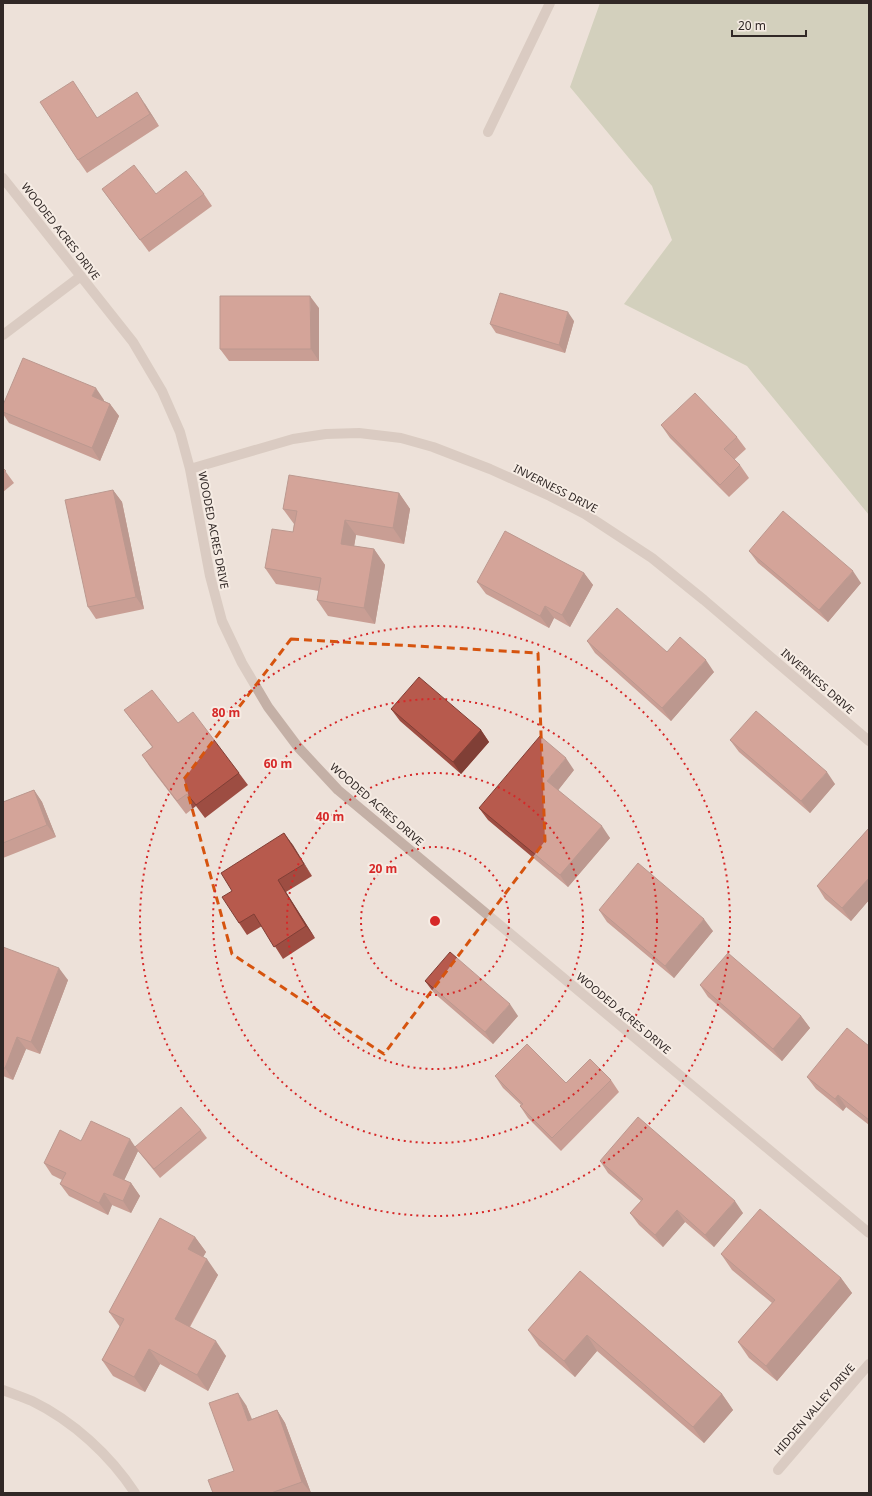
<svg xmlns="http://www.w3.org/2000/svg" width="872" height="1496" viewBox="0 0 872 1496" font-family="'Noto Sans',sans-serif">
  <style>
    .green { fill: #b3ba9b }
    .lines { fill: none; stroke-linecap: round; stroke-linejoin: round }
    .service { stroke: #c4b0a6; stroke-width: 10 }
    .minor { stroke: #c4b0a6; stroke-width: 10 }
    .wall { fill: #9d4d42 }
    .shaded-wall { fill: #803f36 }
    .building { fill: #b75a4d; stroke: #803f36 }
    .marked { fill: none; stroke: #d6540f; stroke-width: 3; stroke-dasharray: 8 5; stroke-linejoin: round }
    .ring { fill: none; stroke: #d62828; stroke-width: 2; stroke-dasharray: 2 4 }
    .labels { text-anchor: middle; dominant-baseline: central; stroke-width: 4; stroke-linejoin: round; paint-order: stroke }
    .street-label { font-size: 11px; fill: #312826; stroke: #f6ece4 }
    .centre { fill: #d62828; stroke: #f6ece4; stroke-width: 2 }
    .ring-label { font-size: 12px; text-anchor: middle; font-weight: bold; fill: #d62828; stroke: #f6ece4; stroke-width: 4; stroke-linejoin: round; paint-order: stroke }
  </style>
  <rect width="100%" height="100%" fill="#ede1d9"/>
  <!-- green -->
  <path class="green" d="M 600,3 L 869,3 L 869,515 L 747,366 L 624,304 L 672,240 L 652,186 L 570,87 Z"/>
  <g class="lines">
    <!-- service -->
    <path class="service" d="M 488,132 L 550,3"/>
    <!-- minor -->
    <path class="minor" d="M 3,178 L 133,342 L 162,391 L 180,432 L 190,469 L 210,576 L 222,621 L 242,663 L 268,707 L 298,747 L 338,790 L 869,1233
      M 3,335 L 81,276
      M 190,469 L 293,439 L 326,434 L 359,433 L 401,438 L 433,447 L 490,469 L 550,496 L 585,514 L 652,558 L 704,600 L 869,741
      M 3,1390 C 13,1394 23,1397 32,1401 C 73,1421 110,1455 135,1493
      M 778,1470 L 869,1364"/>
  </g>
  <!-- wall -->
  <path class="wall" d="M 81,93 L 97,118 L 145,104 L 159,126 L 87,173 L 78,160 Z
    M 102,189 L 156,194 L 204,194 L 212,206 L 149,252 Z
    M 319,308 L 319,361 L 229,361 L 220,349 Z
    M 574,321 L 565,353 L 496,333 L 490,324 Z
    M 104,400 L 104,401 L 110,404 L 119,416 L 100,461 L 9,423 L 3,414 L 3,405 Z
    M 661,425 L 737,437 L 746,449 L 734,460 L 740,465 L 749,478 L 729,497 L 670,438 Z
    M 3,468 L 14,483 L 3,492 Z
    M 113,490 L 122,502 L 144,609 L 96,619 L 88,607 Z
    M 399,493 L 410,509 L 404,544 L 356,535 L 354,546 L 374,549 L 385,565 L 375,624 L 328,616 L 317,600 L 319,591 L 276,584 L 265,568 L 293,532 L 294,524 L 283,509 Z
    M 749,551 L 861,583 L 828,622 L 758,563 Z
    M 584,573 L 593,585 L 570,627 L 554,618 L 549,628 L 486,594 L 477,582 Z
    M 587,641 L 667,652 L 714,672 L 671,721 L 595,653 Z
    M 391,709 L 481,730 L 489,742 L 461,774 L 400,721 Z
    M 124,710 L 178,723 L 239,773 L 248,785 L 205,818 L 196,806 L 186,814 L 150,767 L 142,755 L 152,747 Z
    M 730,740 L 835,784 L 810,813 L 739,752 Z
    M 574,770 L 558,790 L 610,838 L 568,887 L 488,820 L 479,808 Z
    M 34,790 L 42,802 L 56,837 L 3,858 L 3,802 Z
    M 869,828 L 869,900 L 851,921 L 825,899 L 817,886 Z
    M 284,833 L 312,876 L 286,892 L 315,938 L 283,959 L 262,926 L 247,935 L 239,923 L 232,891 Z
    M 599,910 L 713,931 L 674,978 L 607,922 Z
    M 3,947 L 68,980 L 40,1054 L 26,1049 L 13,1080 L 3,1076 Z
    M 425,981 L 518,1016 L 493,1044 L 434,993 Z
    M 700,985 L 801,1016 L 810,1028 L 782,1061 L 708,997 Z
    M 869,1046 L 869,1125 L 846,1107 L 843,1111 L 816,1089 L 807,1077 Z
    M 495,1076 L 566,1083 L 611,1080 L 619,1092 L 561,1151 L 528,1118 L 520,1106 L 521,1105 L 503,1088 Z
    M 201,1130 L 207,1138 L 160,1178 L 138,1151 L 124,1180 L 131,1183 L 140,1196 L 131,1213 L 112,1205 L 108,1215 L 69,1196 L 60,1184 L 62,1180 L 52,1175 L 44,1163 L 81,1141 L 135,1146 Z
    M 600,1161 L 743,1213 L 714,1247 L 685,1222 L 663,1247 L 639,1225 L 630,1213 L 641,1201 L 608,1173 Z
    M 195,1237 L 206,1252 L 203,1257 L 218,1275 L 190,1327 L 226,1356 L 208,1391 L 160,1364 L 145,1392 L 113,1376 L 102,1360 L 120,1327 L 109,1312 Z
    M 721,1254 L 841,1278 L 852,1293 L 777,1381 L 749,1358 L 738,1342 L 772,1303 L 732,1270 Z
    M 580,1271 L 722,1394 L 733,1410 L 704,1443 L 597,1351 L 575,1377 L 539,1346 L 528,1330 Z
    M 246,1405 L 252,1419 L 277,1410 L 285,1423 L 311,1493 L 213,1493 L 234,1471 Z"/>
  <!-- shaded-wall -->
  <path class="shaded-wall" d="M 137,92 L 145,104 L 159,126 L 150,114 Z
    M 310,296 L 319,308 L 319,361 L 311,349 Z
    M 568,312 L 574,321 L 565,353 L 559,345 Z
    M 96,388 L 104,400 L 101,408 L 92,396 Z
    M 110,404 L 119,416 L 100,461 L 92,448 Z
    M 113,490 L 122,502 L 144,609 L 136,597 Z
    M 399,493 L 410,509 L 404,544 L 393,528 Z
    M 345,520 L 356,535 L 352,559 L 341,544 Z
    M 374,549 L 385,565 L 375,624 L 364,608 Z
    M 853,571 L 861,583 L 828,622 L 819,610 Z
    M 584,573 L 593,585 L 570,627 L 562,615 Z
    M 545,606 L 554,618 L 549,628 L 540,616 Z
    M 706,660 L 714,672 L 671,721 L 662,708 Z
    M 481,730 L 489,742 L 461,774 L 453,762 Z
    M 566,758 L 574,770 L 556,793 L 547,781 Z
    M 827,772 L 835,784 L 810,813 L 801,801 Z
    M 34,790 L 42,802 L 56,837 L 47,825 Z
    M 602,826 L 610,838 L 568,887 L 560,875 Z
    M 284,833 L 293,845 L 312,876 L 304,864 Z
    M 869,878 L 869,900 L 851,921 L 842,908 Z
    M 278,880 L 286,892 L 315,938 L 306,926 Z
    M 704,919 L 713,931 L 674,978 L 665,966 Z
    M 59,968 L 68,980 L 40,1054 L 31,1042 Z
    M 510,1004 L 518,1016 L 493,1044 L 485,1032 Z
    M 801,1016 L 810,1028 L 782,1061 L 773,1049 Z
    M 17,1037 L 26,1049 L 13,1080 L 5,1068 Z
    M 838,1095 L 846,1107 L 843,1111 L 835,1099 Z
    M 130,1139 L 138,1151 L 121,1187 L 113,1175 Z
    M 131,1183 L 140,1196 L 131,1213 L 123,1201 Z
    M 104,1193 L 112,1205 L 108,1215 L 99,1203 Z
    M 735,1201 L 743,1213 L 714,1247 L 705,1235 Z
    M 677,1210 L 685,1222 L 663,1247 L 655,1235 Z
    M 195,1237 L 206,1252 L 199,1264 L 188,1249 Z
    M 207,1259 L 218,1275 L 185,1334 L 175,1319 Z
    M 841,1278 L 852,1293 L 777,1381 L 766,1366 Z
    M 587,1335 L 597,1351 L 575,1377 L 564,1361 Z
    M 216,1341 L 226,1356 L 208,1391 L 197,1375 Z
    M 149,1349 L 160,1364 L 145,1392 L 134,1377 Z
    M 238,1393 L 246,1405 L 257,1433 L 248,1421 Z
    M 722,1394 L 733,1410 L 704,1443 L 693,1427 Z
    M 277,1410 L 285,1423 L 311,1493 L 302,1482 Z"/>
  <!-- building -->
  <path class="building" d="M 73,81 L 97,118 L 137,92 L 150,114 L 78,160 L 40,102 Z
    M 134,165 L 156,194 L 186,171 L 204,194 L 140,240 L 102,189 Z
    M 500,293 L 568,312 L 559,345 L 490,324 Z
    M 220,296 L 310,296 L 311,349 L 220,349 Z
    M 23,358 L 96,388 L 92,396 L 110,404 L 92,448 L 3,412 L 3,405 Z
    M 695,393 L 737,437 L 724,449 L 740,465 L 720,485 L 661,425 Z
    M 3,468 L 6,471 L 3,473 Z
    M 289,475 L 399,493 L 393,528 L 345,520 L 341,544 L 374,549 L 364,608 L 317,600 L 321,578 L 265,568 L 272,529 L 293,532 L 297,511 L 283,509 Z
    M 113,490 L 136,597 L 88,607 L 65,500 Z
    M 783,511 L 853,571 L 819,610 L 749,551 Z
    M 505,531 L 584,573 L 562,615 L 545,606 L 540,616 L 477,582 Z
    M 617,608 L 667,652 L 680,637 L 706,660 L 662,708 L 587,641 Z
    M 419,677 L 481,730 L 453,762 L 391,709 Z
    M 152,690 L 178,723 L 193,712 L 239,773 L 196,805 L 187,794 L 177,801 L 142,755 L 153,747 L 124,710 Z
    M 756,711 L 827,772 L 801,801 L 730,740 Z
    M 540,736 L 566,758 L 547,781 L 602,826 L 560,875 L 479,808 Z
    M 34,790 L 47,825 L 3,843 L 3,802 Z
    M 869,828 L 869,878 L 842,908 L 817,886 Z
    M 284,833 L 304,864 L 278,880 L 306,926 L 274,947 L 254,914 L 239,923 L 222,897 L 232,891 L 221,873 Z
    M 638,863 L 704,919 L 665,966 L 599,910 Z
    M 3,947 L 59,968 L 31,1042 L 17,1037 L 5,1068 L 3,1068 Z
    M 450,952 L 510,1004 L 485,1032 L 425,981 Z
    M 728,953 L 801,1016 L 773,1049 L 700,985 Z
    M 847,1028 L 869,1046 L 869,1120 L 838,1095 L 835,1099 L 807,1077 Z
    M 527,1044 L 566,1083 L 590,1059 L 611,1080 L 552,1138 L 520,1106 L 523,1104 L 495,1076 Z
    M 181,1107 L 201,1130 L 154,1169 L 135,1147 Z
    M 638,1117 L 735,1201 L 705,1235 L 677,1210 L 655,1235 L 630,1213 L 643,1199 L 600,1161 Z
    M 91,1121 L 130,1139 L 113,1175 L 131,1183 L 123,1201 L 104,1193 L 99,1203 L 60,1184 L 66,1173 L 44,1163 L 60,1130 L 81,1141 Z
    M 760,1209 L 841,1278 L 766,1366 L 738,1342 L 775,1300 L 721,1254 Z
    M 160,1218 L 195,1237 L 188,1249 L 207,1259 L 175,1319 L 216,1341 L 197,1375 L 149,1349 L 134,1377 L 102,1360 L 124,1319 L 109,1312 Z
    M 580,1271 L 722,1394 L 693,1427 L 587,1335 L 564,1361 L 528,1330 Z
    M 238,1393 L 248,1421 L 277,1410 L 302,1482 L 271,1493 L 213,1493 L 208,1480 L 234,1471 L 209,1403 Z"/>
  <!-- marked area -->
  <path d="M0 0H872V1496H0ZM 291,639 L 538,653 L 545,841 L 384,1054 L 232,954 L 184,779 Z" fill="#ede1d9" fill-opacity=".55" fill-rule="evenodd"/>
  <path class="marked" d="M 291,639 L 538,653 L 545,841 L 384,1054 L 232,954 L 184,779 Z"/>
  <!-- distance rings -->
  <g class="ring">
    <circle cx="435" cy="921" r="74"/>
    <circle cx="435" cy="921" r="148"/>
    <circle cx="435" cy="921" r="222"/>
    <circle cx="435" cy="921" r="295"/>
  </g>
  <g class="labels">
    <!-- street labels -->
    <g class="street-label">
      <text transform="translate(61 231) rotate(52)">WOODED ACRES DRIVE</text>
      <text transform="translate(556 488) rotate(27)">INVERNESS DRIVE</text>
      <text transform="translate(214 530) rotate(79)">WOODED ACRES DRIVE</text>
      <text transform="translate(818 681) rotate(41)">INVERNESS DRIVE</text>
      <text transform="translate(377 804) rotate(41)">WOODED ACRES DRIVE</text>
      <text transform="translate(624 1013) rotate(40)">WOODED ACRES DRIVE</text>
      <text transform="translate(814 1409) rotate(-49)">HIDDEN VALLEY DRIVE</text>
    </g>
  </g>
  <circle cx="435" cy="921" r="6" class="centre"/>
  <g class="ring-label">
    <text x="226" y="717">80 m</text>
    <text x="278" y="768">60 m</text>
    <text x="330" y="821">40 m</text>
    <text x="383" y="873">20 m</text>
  </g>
  <!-- border -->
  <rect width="872" height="1496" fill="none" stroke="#312826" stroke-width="8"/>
  <!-- scale -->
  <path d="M732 30v6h74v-6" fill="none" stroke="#312826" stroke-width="2"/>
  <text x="738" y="30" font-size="12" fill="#312826" stroke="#f6ece4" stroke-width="3" paint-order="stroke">20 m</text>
</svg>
